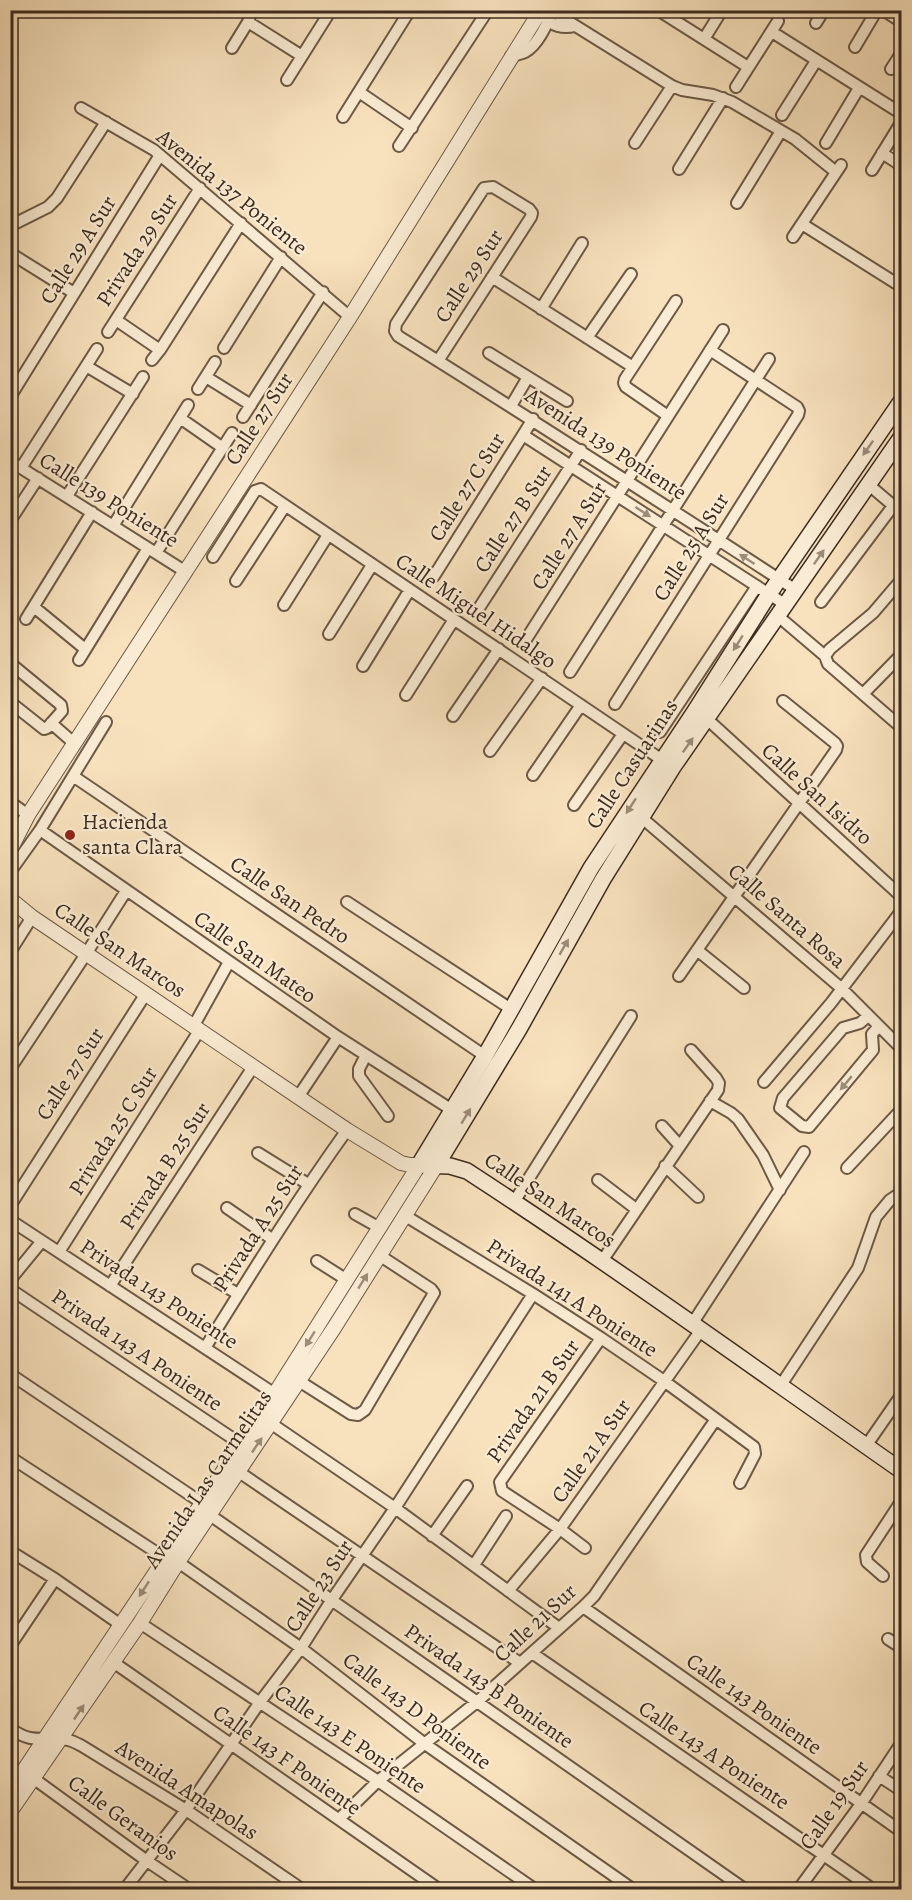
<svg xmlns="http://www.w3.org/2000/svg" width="912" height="1900" viewBox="0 0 912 1900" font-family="Alegreya,serif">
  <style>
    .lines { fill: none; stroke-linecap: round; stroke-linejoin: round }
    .minor-casing { stroke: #6c5946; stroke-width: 14 }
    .tertiary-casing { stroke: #6c5946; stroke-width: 16 }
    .secondary-casing { stroke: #3d2b1f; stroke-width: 18 }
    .minor { stroke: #faecd4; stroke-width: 10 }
    .tertiary { stroke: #faecd4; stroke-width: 14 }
    .secondary { stroke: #faecd4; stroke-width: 15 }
    .oneway { fill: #9c8c7a }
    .poi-dot { fill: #8f2418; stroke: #faecd4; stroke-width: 2 }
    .labels { text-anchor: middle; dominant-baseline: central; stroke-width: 4.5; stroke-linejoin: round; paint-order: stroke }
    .street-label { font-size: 22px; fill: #3d2b1f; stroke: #faecd4 }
    .poi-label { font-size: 22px; fill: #3d2b1f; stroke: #faecd4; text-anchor: start }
  </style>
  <rect width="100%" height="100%" fill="#f8e2bd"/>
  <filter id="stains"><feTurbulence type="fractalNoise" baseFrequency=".00333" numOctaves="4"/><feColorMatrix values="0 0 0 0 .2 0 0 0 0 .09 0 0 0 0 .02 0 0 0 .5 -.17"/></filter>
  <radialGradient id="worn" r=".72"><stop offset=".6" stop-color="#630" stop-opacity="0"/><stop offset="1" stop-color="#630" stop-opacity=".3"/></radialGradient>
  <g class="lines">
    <defs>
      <path id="minor" d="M 550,10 L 672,86 L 682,90 L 713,95 L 732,102 L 795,139 L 836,172
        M 658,10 L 748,67
        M 883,10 L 902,22
        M 543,17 C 553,26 562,29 575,26
        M 248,22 L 302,56
        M 816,23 L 824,10
        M 772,32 L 902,114
        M 704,39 L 722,10
        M 855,47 L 877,10
        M 232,48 L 248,22 L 252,10
        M 511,56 C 516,55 521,54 525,52 C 538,45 547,24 552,12
        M 891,69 L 902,52
        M 287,80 L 331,10
        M 736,87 L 778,21
        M 359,92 L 412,128
        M 81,108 L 154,150 L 350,317
        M 782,115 L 816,61
        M 343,117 L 410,10
        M 635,143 L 672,86
        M 826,143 L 859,88
        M 399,146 L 488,10
        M 882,153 L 902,166
        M 679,169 L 723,98
        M 872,170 L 902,121
        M 737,203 L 781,131
        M 802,224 L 902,287
        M 10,226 L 48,207 L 57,198 L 106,122
        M 793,237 L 841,165
        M 10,253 L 74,293
        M 492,277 L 633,367
        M 541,309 L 582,243
        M 116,320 L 160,350
        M 108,332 L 200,188
        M 587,338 L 631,274
        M 224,348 L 281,257
        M 489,353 L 567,401
        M 152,360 L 160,350 L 241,223
        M 438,361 L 531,217 L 532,213 L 529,209 L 493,187 L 484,188 L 396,324 L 395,331 L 398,336 C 532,419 664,505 796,590
        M 86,366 L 133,394
        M 206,377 L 251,405
        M 198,389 L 215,362
        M 10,397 L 160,155
        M 511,406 L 528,377
        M 668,416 L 626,387 L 624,383 L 625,379 L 676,301
        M 243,417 L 323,292
        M 180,418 L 223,448
        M 523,435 L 786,605
        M 10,461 L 186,572
        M 21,468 L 97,349
        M 869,485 L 902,513
        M 67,496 L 143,377
        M 10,521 L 38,478
        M 113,526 L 188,405
        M 156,553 L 232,433
        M 213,557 L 255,491 L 261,489 L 668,764
        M 434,576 L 533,419
        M 236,581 L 285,506
        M 821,602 L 893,506
        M 284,605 L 328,535
        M 34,607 L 85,649
        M 479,608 L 581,450
        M 778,616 L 825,656 L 828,664 L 902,728
        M 26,619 L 92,512
        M 329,634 L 372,565
        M 525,641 L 723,330
        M 825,656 L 830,649 L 873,613 L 902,579
        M 79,660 L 148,548
        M 10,663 L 61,705 L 62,711 L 47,728 L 44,729 L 10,702
        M 363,666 L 409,591
        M 570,672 L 769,359
        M 863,694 L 902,654
        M 406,695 L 453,621
        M 615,704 L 798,415 L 799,411 L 797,407 L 710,350
        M 453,716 L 499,649
        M 707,719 L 902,897
        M 51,723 L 75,744
        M 660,732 L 757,586
        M 490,751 L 542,678
        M 533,775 L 581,705
        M 73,776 L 485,1056
        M 10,802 L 28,815
        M 574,805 L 623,734
        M 642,818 L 841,988 L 902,1049
        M 40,830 L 338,1037 L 452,1110
        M 10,872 L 40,830 L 106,722
        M 347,902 L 511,1009
        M 697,950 L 744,988
        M 10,952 L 32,917
        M 679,976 L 836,750 L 837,746 L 835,743 L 783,701
        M 868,1016 L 860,1023 L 843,1028 L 783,1098 L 780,1108 L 802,1126 L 809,1127 L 873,1050 L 872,1034 L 879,1026
        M 193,1027 L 229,962
        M 366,1055 L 359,1069 L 359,1076 L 388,1116
        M 10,1069 L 86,954 L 126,891
        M 764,1082 L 831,1003 L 902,910
        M 298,1097 L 338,1037
        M 710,1101 L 731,1113 L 738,1119 L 763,1155 L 780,1190
        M 662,1126 L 680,1146
        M 258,1153 L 308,1184
        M 665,1166 L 698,1197
        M 847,1168 L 902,1109
        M 598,1180 L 636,1209
        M 514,1202 L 631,1016
        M 10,1206 L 145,995
        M 227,1208 L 272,1239
        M 355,1214 L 380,1228
        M 404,1215 L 533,1294 L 601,1338 L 664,1381 L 754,1447 L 755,1454 L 740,1483
        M 10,1220 L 281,1398
        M 59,1252 L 199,1031
        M 317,1261 L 347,1280
        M 602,1261 L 718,1090 L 719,1083 L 716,1078 L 691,1050
        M 198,1270 L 238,1294
        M 10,1280 L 42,1241
        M 110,1286 L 253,1067
        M 10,1289 L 241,1444
        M 692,1324 L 804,1152
        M 205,1348 C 251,1274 296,1201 347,1130
        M 10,1374 L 202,1503
        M 299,1381 L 351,1414 L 358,1415 L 365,1410 L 434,1293 L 431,1289 L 379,1255
        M 781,1385 L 858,1268 L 876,1217 L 890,1200 L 902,1192
        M 266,1420 L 395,1508 L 559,1628
        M 866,1446 L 902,1394
        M 10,1457 L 165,1558
        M 239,1472 L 520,1663
        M 210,1515 L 746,1890
        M 432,1536 L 467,1486
        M 585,1548 L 560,1529 L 502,1491 L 500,1482 L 601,1338
        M 10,1551 L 55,1579 L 121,1625
        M 178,1562 L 301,1648 L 425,1744 L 634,1890
        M 474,1565 L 506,1516
        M 883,1576 L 867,1562 L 866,1555 L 902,1500
        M 508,1591 L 560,1529 L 701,1330
        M 583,1607 L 902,1832
        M 140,1623 L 378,1781 L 536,1890
        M 888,1639 L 902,1648
        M 10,1646 L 55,1579
        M 532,1653 L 874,1890
        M 113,1662 L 440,1890
        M 10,1728 C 34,1746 44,1735 68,1740 C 73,1741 78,1744 82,1746 L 186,1810 L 303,1890
        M 879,1776 L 902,1791
        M 33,1778 L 147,1861 L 190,1890
        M 339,1819 L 378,1781 L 478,1701 L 583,1607 L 594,1596 L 716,1419
        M 124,1890 L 186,1810 L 260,1702 L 301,1648 L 331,1601 L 395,1508 L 533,1294
        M 798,1890 L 861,1804 L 902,1742"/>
      <path id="tertiary" d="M 10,850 L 28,815 L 350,317 L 541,10
        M 10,860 L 10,872
        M 10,899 L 32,917 L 347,1130 L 401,1163 L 410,1165 L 419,1165
        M 10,1791 L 274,1395 L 419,1165
        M 10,1812 L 140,1623 L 178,1562 L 334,1328 L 436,1166"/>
      <path id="secondary" d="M 902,400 L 769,594 L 695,711 L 591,868 L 485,1056 L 419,1165 L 450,1166 L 467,1171 C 615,1267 757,1370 902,1471
        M 436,1166 L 519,1029 L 603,879 L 673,767 L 902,436"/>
    </defs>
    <!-- minor casing -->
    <use href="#minor" class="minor-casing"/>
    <!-- tertiary casing -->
    <use href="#tertiary" class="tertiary-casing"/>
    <!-- secondary casing -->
    <use href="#secondary" class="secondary-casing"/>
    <!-- minor -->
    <use href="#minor" class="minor"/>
    <!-- tertiary -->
    <use href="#tertiary" class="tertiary"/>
    <!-- secondary -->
    <use href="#secondary" class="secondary"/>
  </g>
  <!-- one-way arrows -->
  <defs><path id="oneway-solid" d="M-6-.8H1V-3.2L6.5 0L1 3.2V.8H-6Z" transform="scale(1.5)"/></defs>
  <g class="oneway">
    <use href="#oneway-solid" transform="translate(868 448) rotate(125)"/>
    <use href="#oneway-solid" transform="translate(643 512) rotate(33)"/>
    <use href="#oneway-solid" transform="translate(819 557) rotate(-55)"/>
    <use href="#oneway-solid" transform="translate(747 559) rotate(-147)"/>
    <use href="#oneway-solid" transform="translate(738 643) rotate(122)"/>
    <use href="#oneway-solid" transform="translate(688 745) rotate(-55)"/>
    <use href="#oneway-solid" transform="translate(631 806) rotate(123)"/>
    <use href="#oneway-solid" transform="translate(564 947) rotate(-60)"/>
    <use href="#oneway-solid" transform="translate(846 1083) rotate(130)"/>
    <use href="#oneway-solid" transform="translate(466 1116) rotate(-59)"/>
    <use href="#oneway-solid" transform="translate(363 1281) rotate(-58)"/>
    <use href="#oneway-solid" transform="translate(310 1339) rotate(122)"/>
    <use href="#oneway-solid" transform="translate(257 1445) rotate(-56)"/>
    <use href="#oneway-solid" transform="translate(144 1589) rotate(123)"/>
    <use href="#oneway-solid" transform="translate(79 1712) rotate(-56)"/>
  </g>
  <!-- markers -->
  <circle class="poi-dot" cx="70" cy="835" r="6"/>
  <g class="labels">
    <!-- street labels -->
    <g class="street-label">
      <text transform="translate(232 192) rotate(39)">Avenida 137 Poniente</text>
      <text transform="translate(78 250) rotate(-58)">Calle 29 A Sur</text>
      <text transform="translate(137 250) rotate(-57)">Privada 29 Sur</text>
      <text transform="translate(469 276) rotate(-57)">Calle 29 Sur</text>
      <text transform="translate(259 419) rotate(-57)">Calle 27 Sur</text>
      <text transform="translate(606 444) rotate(33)">Avenida 139 Poniente</text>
      <text transform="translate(467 487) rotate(-58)">Calle 27 C Sur</text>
      <text transform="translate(109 500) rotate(32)">Calle 139 Poniente</text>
      <text transform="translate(513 519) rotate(-57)">Calle 27 B Sur</text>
      <text transform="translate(569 536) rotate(-58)">Calle 27 A Sur</text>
      <text transform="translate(691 547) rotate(-58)">Calle 25 A Sur</text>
      <text transform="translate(476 611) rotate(34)">Calle Miguel Hidalgo</text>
      <text transform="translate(632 764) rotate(-57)">Calle Casuarinas</text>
      <text transform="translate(817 794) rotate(42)">Calle San Isidro</text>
      <text transform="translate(290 900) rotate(34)">Calle San Pedro</text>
      <text transform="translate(787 916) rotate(41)">Calle Santa Rosa</text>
      <text transform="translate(120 950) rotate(34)">Calle San Marcos</text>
      <text transform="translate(255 957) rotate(35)">Calle San Mateo</text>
      <text transform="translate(70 1074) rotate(-57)">Calle 27 Sur</text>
      <text transform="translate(113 1131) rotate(-58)">Privada 25 C Sur</text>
      <text transform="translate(165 1166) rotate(-57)">Privada B 25 Sur</text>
      <text transform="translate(550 1200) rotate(34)">Calle San Marcos</text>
      <text transform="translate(258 1228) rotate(-57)">Privada A 25 Sur</text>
      <text transform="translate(159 1294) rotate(33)">Privada 143 Poniente</text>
      <text transform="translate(572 1298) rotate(33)">Privada 141 A Poniente</text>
      <text transform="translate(137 1350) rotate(34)">Privada 143 A Poniente</text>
      <text transform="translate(533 1401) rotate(-55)">Privada 21 B Sur</text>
      <text transform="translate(591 1451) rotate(-55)">Calle 21 A Sur</text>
      <text transform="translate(208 1479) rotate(-56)">Avenida Las Carmelitas</text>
      <text transform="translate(319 1586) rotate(-57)">Calle 23 Sur</text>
      <text transform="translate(535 1623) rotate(-43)">Calle 21 Sur</text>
      <text transform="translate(489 1686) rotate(35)">Privada 143 B Poniente</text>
      <text transform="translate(754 1704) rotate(35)">Calle 143 Poniente</text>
      <text transform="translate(417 1711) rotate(37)">Calle 143 D Poniente</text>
      <text transform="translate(350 1739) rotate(34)">Calle 143 E Poniente</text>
      <text transform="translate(714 1755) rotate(34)">Calle 143 A Poniente</text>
      <text transform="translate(287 1760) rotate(35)">Calle 143 F Poniente</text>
      <text transform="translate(187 1790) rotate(33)">Avenida Amapolas</text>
      <text transform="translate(834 1805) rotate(-55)">Calle 19 Sur</text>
      <text transform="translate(123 1818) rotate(36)">Calle Geranios</text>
    </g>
    <!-- poi labels -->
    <g class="poi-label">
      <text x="82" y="822">Hacienda<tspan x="82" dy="25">santa Clara</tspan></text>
    </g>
  </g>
  <!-- margin -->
  <rect width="912" height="1900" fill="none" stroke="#f8e2bd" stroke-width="36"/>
  <rect x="12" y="12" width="888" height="1876" fill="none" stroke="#3d2b1f" stroke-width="3"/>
  <rect x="18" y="18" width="876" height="1864" fill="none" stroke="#3d2b1f" stroke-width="1.5"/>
  <rect width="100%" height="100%" filter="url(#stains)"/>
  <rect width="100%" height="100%" fill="url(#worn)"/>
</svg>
